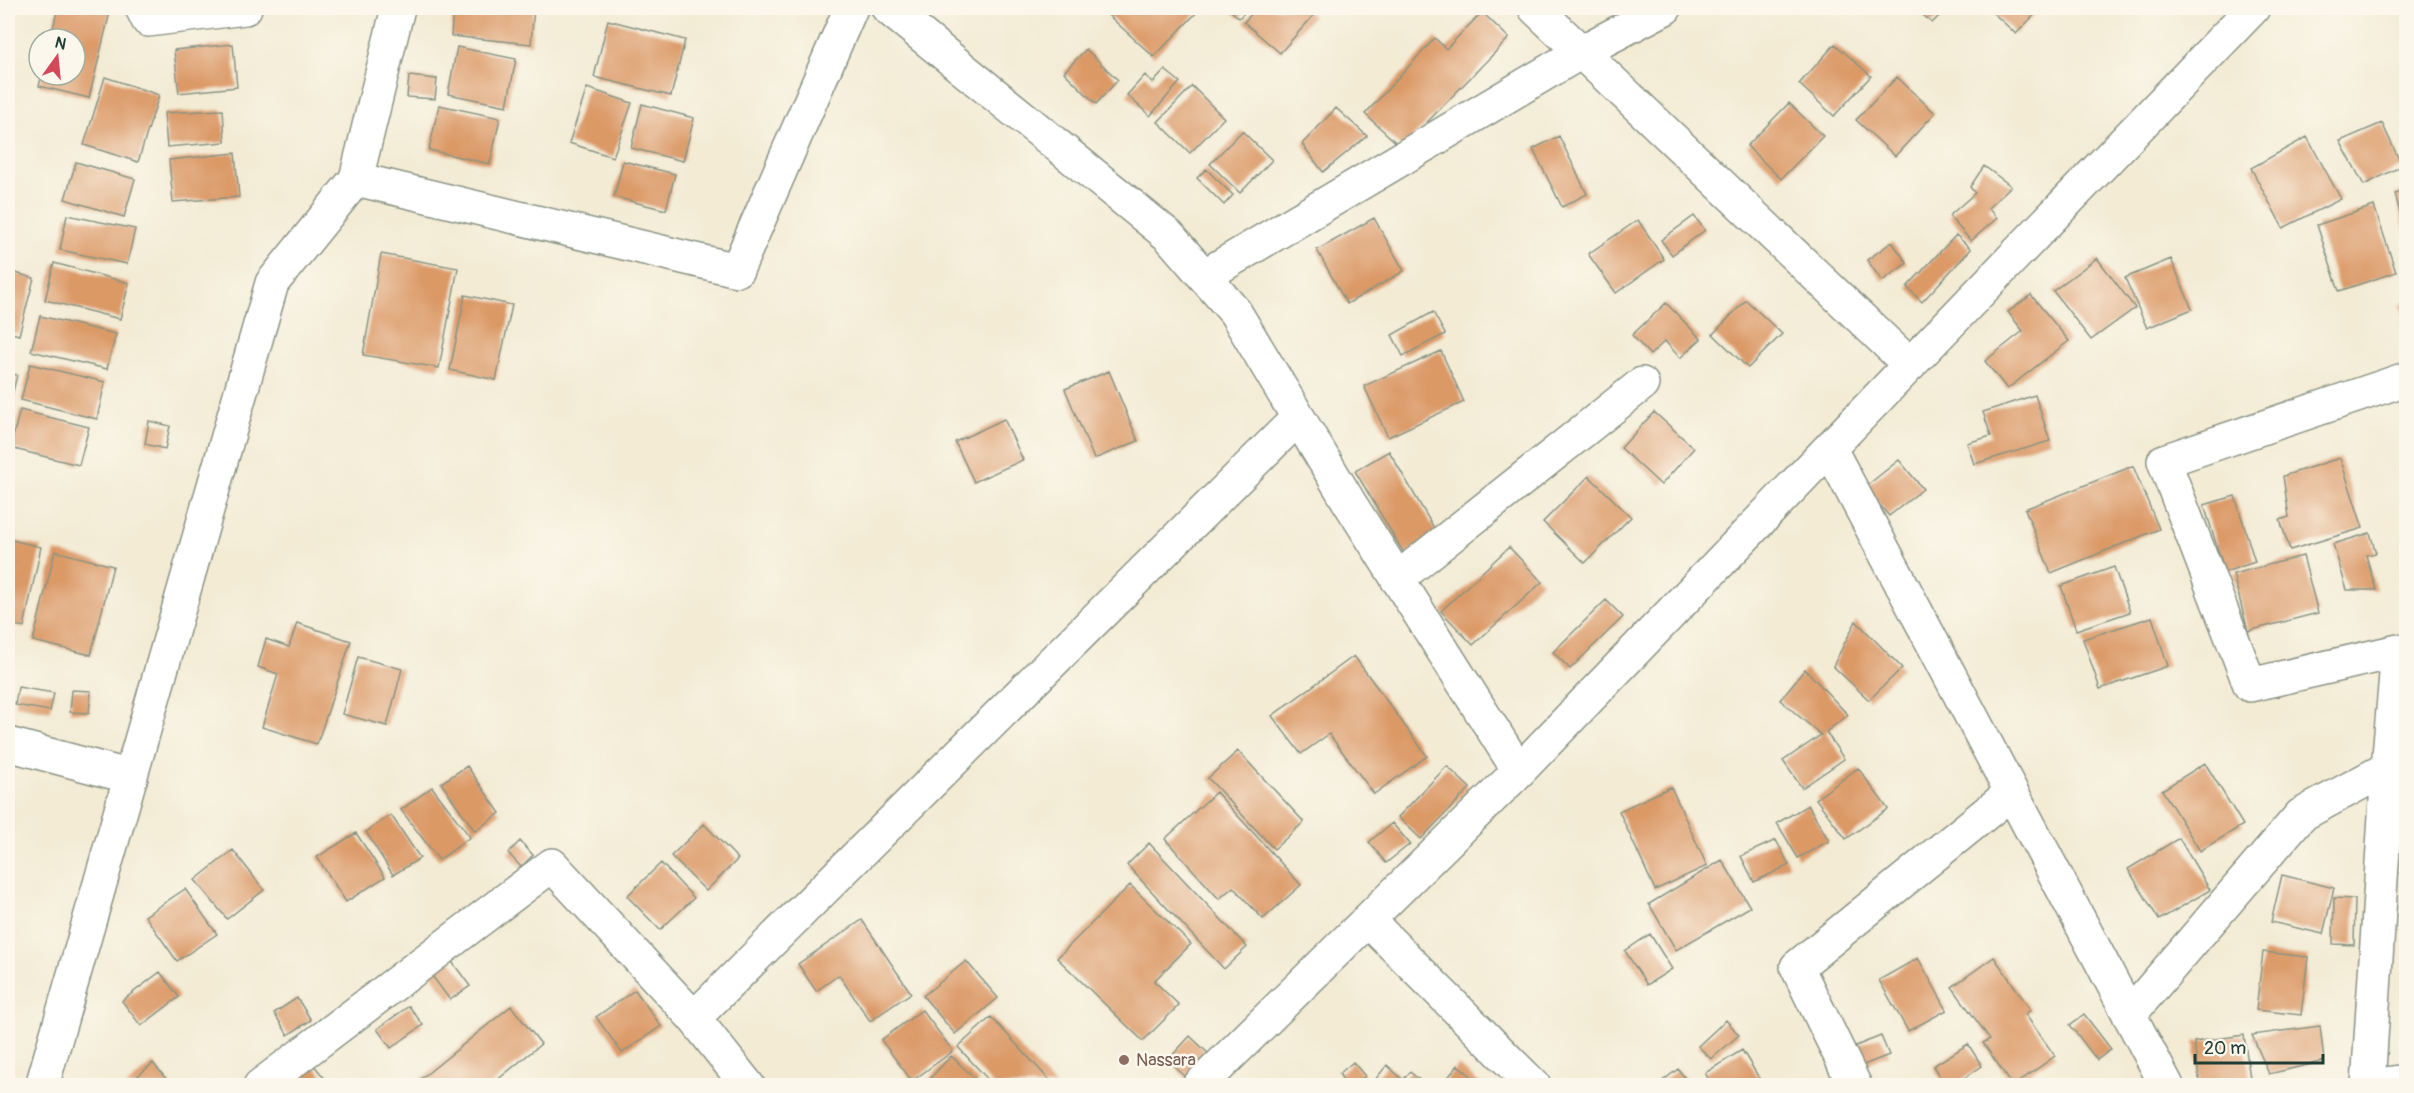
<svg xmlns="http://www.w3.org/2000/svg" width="2414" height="1093" viewBox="0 0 2414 1093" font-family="Pangolin,sans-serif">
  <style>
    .building { fill: #db9966 }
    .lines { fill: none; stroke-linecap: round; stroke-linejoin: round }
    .street-casing { stroke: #899484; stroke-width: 36 }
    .street { stroke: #fff; stroke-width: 33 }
    .education-dot { fill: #8d6e63; stroke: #fbf7ec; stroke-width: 2 }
    .labels { text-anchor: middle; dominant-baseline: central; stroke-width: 5; stroke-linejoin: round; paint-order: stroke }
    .education-label { font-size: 18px; fill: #785e54; stroke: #fbf7ec; text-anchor: start }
  </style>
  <rect width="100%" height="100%" fill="#fbf7ec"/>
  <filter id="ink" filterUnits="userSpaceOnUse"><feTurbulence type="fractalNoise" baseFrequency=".0167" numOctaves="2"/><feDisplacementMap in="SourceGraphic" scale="12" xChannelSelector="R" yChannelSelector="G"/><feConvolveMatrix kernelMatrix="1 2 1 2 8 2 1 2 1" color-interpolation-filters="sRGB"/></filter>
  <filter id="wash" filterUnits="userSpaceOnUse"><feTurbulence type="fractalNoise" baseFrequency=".008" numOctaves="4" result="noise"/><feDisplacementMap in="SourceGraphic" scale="24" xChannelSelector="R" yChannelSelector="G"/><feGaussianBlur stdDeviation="1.35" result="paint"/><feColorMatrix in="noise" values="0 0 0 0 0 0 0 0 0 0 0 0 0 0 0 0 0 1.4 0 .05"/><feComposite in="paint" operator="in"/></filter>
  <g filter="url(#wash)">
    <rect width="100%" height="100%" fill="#f3ebd4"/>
    <g id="blocks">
      <!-- building -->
      <path class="building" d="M 58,8 L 111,8 L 89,98 L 39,86 L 42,75 L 75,75 L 75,39 L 50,39 Z
        M 453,8 L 534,8 L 531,44 L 451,36 Z
        M 1113,8 L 1201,8 L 1154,57 L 1107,14 Z
        M 1228,8 L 1249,8 L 1239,18 Z
        M 1257,8 L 1303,8 L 1313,16 L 1280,53 L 1244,22 Z
        M 1915,8 L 1947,8 L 1932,23 Z
        M 1988,8 L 2041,8 L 2016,34 Z
        M 1482,12 L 1509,38 L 1402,148 L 1365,114 L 1435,38 L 1446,49 Z
        M 608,20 L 685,40 L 671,96 L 594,77 Z
        M 233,44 L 237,87 L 179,93 L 174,50 Z
        M 1835,44 L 1871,76 L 1834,116 L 1799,84 Z
        M 457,47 L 516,59 L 507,106 L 448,94 Z
        M 1086,49 L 1118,80 L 1096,104 L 1064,72 Z
        M 1165,70 L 1180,82 L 1150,116 L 1127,95 L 1145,75 L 1153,83 Z
        M 409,76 L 437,79 L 435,99 L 407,97 Z
        M 105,77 L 159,95 L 138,162 L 84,145 Z
        M 1897,77 L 1935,113 L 1895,156 L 1856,120 Z
        M 1192,86 L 1224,118 L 1190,153 L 1158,122 Z
        M 587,88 L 632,103 L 613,157 L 569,143 Z
        M 1789,103 L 1823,136 L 1781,179 L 1747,146 Z
        M 642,104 L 694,118 L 683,161 L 631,148 Z
        M 439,105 L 500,118 L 490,164 L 429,150 Z
        M 1336,108 L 1367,136 L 1323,172 L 1302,144 Z
        M 223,110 L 225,142 L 167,147 L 164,113 Z
        M 2382,123 L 2402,166 L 2364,185 L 2340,141 Z
        M 1242,131 L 1272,160 L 1240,193 L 1210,164 Z
        M 1559,136 L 1587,194 L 1562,207 L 1533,149 Z
        M 2307,137 L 2341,199 L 2283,228 L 2251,168 Z
        M 235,153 L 239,197 L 173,202 L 169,160 Z
        M 623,161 L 675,174 L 666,210 L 614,197 Z
        M 76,162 L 135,179 L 124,217 L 65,199 Z
        M 1984,166 L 2011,186 L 1988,208 L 1997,218 L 1971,241 L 1949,216 L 1975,193 L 1970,187 Z
        M 1206,169 L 1233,195 L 1224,205 L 1197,178 Z
        M 2406,191 L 2406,235 L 2395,194 Z
        M 2374,206 L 2396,272 L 2339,291 L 2317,225 Z
        M 67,215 L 135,229 L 127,264 L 60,250 Z
        M 1694,216 L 1705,230 L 1672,255 L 1661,240 Z
        M 1374,218 L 1404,271 L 1347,304 L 1317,250 Z
        M 1638,220 L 1664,259 L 1616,293 L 1588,254 Z
        M 1956,235 L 1971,249 L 1922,302 L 1907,287 Z
        M 1892,242 L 1907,263 L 1882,281 L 1867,260 Z
        M 381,254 L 458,268 L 439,368 L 363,355 Z
        M 2097,258 L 2135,308 L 2091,340 L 2053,291 Z
        M 2171,259 L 2192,309 L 2147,328 L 2125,278 Z
        M 54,263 L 129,283 L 120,319 L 45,300 Z
        M 8,271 L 34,278 L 19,335 L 8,332 Z
        M 465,295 L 512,305 L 496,380 L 450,370 Z
        M 2031,295 L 2069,341 L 2007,389 L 1985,361 L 2023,331 L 2008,312 Z
        M 1746,300 L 1782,334 L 1748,368 L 1713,334 Z
        M 1666,303 L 1701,339 L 1680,358 L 1665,341 L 1650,355 L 1632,335 Z
        M 2406,303 L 2406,319 L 2400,305 Z
        M 1433,312 L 1445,334 L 1403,356 L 1392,335 Z
        M 40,316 L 116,334 L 107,369 L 31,351 Z
        M 1441,351 L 1464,402 L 1388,437 L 1364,386 Z
        M 30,364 L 105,382 L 97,419 L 21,400 Z
        M 1109,371 L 1138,441 L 1094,459 L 1065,389 Z
        M 8,373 L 17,375 L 8,412 Z
        M 2035,395 L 2050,441 L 1974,464 L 1967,443 L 1991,436 L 1983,412 Z
        M 20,410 L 89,427 L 79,465 L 10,448 Z
        M 1654,412 L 1694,448 L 1661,485 L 1621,448 Z
        M 1004,419 L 1023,460 L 974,482 L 955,442 Z
        M 149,421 L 170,426 L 165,449 L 145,444 Z
        M 1389,451 L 1438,535 L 1405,555 L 1355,471 Z
        M 2340,458 L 2363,528 L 2290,550 L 2280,520 L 2289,517 L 2283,476 Z
        M 1899,460 L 1923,489 L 1889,516 L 1865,487 Z
        M 2133,466 L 2159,529 L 2051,573 L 2025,509 Z
        M 1589,476 L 1631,517 L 1585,563 L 1543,522 Z
        M 2235,496 L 2255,562 L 2225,572 L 2204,505 Z
        M 2370,533 L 2376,553 L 2366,555 L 2376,590 L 2347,590 L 2333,544 Z
        M 8,539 L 41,547 L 24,627 L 8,624 Z
        M 1509,547 L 1542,582 L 1473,645 L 1441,611 Z
        M 55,551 L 113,566 L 91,655 L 33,641 Z
        M 2303,556 L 2318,613 L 2248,631 L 2233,574 Z
        M 2114,567 L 2130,612 L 2076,630 L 2061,586 Z
        M 1606,600 L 1623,617 L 1570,669 L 1553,652 Z
        M 2152,617 L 2168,666 L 2100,689 L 2083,639 Z
        M 1856,621 L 1902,668 L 1869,700 L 1833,666 Z
        M 297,623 L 351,641 L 317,744 L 262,727 L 278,674 L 258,667 L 266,639 L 289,647 Z
        M 1354,656 L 1427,756 L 1374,794 L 1329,734 L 1301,754 L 1272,716 Z
        M 358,657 L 402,669 L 387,726 L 342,714 Z
        M 1805,669 L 1848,715 L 1826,732 L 1844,759 L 1802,788 L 1783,761 L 1821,735 L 1780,700 Z
        M 18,687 L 54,693 L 50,711 L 15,705 Z
        M 72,690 L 91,691 L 89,713 L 70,712 Z
        M 1238,751 L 1304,822 L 1274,849 L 1208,778 Z
        M 2205,763 L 2243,825 L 2200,851 L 2162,790 Z
        M 467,766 L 500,813 L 475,831 L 441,783 Z
        M 1447,766 L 1470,788 L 1421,839 L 1398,817 Z
        M 1858,768 L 1888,809 L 1846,839 L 1816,799 Z
        M 432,787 L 470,837 L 439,860 L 401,810 Z
        M 1671,787 L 1707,866 L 1655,890 L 1619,811 Z
        M 1216,792 L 1301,885 L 1263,919 L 1233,887 L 1219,899 L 1165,839 Z
        M 1808,805 L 1829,841 L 1798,858 L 1777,823 Z
        M 391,815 L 420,858 L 393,875 L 366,832 Z
        M 1392,823 L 1410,844 L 1386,863 L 1369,842 Z
        M 704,824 L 738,859 L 706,891 L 671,856 Z
        M 356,833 L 385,877 L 346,902 L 317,857 Z
        M 2179,838 L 2210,890 L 2159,920 L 2128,869 Z
        M 1776,840 L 1789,865 L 1754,882 L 1741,856 Z
        M 520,841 L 533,855 L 521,867 L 508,853 Z
        M 1149,843 L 1247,947 L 1224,969 L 1127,865 Z
        M 233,850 L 264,890 L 227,919 L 195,880 Z
        M 1722,860 L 1750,907 L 1676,950 L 1649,904 Z
        M 661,863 L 694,898 L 660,930 L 627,896 Z
        M 2405,873 L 2406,873 L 2406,904 L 2402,903 Z
        M 2282,875 L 2334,888 L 2323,934 L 2271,922 Z
        M 1130,885 L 1191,944 L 1154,981 L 1179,1005 L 1143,1041 L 1057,958 Z
        M 185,889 L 217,934 L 177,961 L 145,916 Z
        M 2334,898 L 2355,899 L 2354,945 L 2333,944 Z
        M 862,920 L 911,993 L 870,1021 L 839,975 L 816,991 L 798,964 Z
        M 1650,934 L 1672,969 L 1647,985 L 1625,951 Z
        M 2263,952 L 2308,957 L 2301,1015 L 2256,1010 Z
        M 1994,957 L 2031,1010 L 2025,1014 L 2055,1056 L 2013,1086 L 1983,1043 L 1990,1039 L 1952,987 Z
        M 1918,958 L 1947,1010 L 1908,1031 L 1879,980 Z
        M 450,959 L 470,986 L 450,1000 L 430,973 Z
        M 966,961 L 998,998 L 955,1034 L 923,996 Z
        M 160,972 L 179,997 L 141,1026 L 122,1001 Z
        M 635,990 L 661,1026 L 622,1053 L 596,1017 Z
        M 297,998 L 311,1020 L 288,1035 L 274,1013 Z
        M 409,1006 L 423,1025 L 391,1048 L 377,1029 Z
        M 511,1006 L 541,1044 L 490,1086 L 412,1086 Z
        M 922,1010 L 953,1051 L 912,1081 L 881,1040 Z
        M 2084,1014 L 2111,1049 L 2097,1060 L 2070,1025 Z
        M 991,1017 L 1055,1086 L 994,1086 L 958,1047 Z
        M 1726,1020 L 1739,1035 L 1711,1059 L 1698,1046 Z
        M 2320,1026 L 2324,1061 L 2269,1074 L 2252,1035 Z
        M 2244,1035 L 2251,1086 L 2200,1086 L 2194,1042 Z
        M 1190,1036 L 1211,1056 L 1188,1080 L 1168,1060 Z
        M 1881,1036 L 1889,1055 L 1861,1066 L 1853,1047 Z
        M 1968,1044 L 1982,1066 L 1953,1086 L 1945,1086 L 1933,1066 Z
        M 1742,1050 L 1764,1086 L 1713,1086 L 1705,1073 Z
        M 951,1056 L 979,1082 L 975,1086 L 923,1086 Z
        M 308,1058 L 326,1080 L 320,1086 L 303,1086 L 291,1072 Z
        M 1353,1062 L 1365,1076 L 1354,1086 L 1348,1086 L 1339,1074 Z
        M 153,1063 L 172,1086 L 126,1086 Z
        M 1387,1065 L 1403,1080 L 1410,1072 L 1427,1086 L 1370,1086 Z
        M 1458,1065 L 1483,1086 L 1441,1086 Z
        M 1678,1069 L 1691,1086 L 1656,1086 Z"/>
    </g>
  </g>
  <g filter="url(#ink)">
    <use href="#blocks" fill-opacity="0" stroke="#899484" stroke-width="1.5"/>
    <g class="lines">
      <defs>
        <path id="street" d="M 142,8 L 148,20 L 245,8
          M 398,8 L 356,179 L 737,270 L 851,8
          M 888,8 L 1169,236 L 1235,312 L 1349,502 L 1519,771
          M 1535,8 L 1910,365
          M 1204,276 L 1581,52 L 1665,8
          M 1830,449 L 2167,1086
          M 1397,579 L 1642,384
          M 8,744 L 131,777
          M 1368,920 L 1534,1086
          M 2129,1015 L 2301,815 L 2388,768
          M 694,1018 L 1298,418
          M 42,1086 L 272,283 L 356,179
          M 260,1086 L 552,865 L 694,1018 L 748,1086
          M 1199,1086 L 1519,771 L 2253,8
          M 1855,1086 L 1797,967 L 2011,793
          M 2368,1086 L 2388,768 L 2398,651 L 2250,685 L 2164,461 L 2406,379
          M 2372,1086 L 2406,1081"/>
      </defs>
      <!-- street casing -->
      <use href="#street" class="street-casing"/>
      <!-- street -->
      <use href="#street" class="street"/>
    </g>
  </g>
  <!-- markers -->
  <circle class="education-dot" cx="1124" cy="1060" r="6"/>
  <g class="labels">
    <!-- education labels -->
    <g class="education-label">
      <text x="1136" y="1060">Nassara</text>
    </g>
  </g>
  <!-- margin -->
  <rect width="2414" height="1093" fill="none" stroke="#fbf7ec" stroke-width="30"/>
  <!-- north arrow -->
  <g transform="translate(57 57) rotate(15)"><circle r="28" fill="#fbf7ec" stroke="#a3ada2" stroke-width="1.5"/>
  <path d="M0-4.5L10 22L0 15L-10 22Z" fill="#d1495b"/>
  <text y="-9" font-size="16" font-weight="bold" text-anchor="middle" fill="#1f3d34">N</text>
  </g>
  <!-- scale -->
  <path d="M2195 1054v9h128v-9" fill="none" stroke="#1f3d34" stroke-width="3"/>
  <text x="2204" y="1054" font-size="18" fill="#1f3d34" stroke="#fbf7ec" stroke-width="4.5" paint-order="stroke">20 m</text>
</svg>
